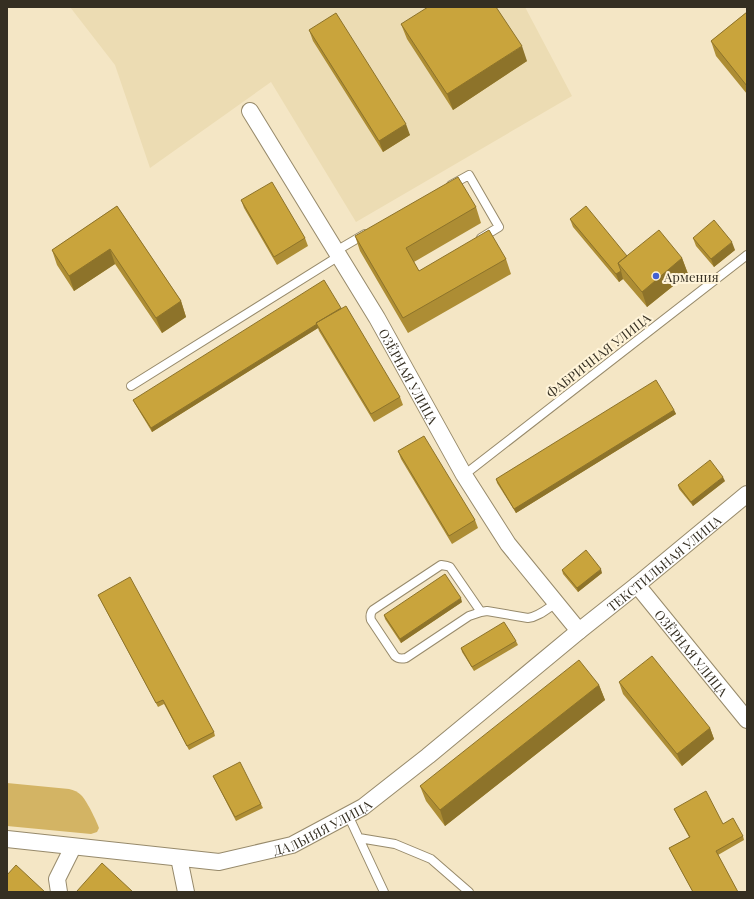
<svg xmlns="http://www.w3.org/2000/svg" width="754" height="899" viewBox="0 0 754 899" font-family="'Playfair Display',serif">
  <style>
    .built { fill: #ecdcb3 }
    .green { fill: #d3b464 }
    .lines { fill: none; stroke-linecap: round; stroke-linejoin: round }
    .service-casing { stroke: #978a6b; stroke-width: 10 }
    .minor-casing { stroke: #978a6b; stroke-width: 18 }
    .service { stroke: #fff; stroke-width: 8 }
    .minor { stroke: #fff; stroke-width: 16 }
    .wall { fill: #ad8d34 }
    .shaded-wall { fill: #8d732a }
    .building { fill: #c9a43c; stroke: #8d732a }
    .poi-dot { fill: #4361d4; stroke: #fff4d9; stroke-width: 1.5 }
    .labels { text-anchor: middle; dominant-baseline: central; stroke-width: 4; stroke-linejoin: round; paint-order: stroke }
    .poi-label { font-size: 13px; fill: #352f22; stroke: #fff4d9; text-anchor: start }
    .street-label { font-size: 13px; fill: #352f22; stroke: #fff4d9 }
  </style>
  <rect width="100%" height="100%" fill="#f4e6c5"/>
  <!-- built -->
  <path class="built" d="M 70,7 L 525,7 L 572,96 L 356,222 L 271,82 L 150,168 L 115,65 Z"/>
  <!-- green -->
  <path class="green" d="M 7,783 L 69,789 C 74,790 78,792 81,795 C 87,801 96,820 99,828 L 97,832 L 91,834 L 7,826 Z"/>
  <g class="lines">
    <defs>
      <path id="service" d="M 451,185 L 469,175 L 499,227 L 481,238
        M 336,251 L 365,234
        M 131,386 L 339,256
        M 464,475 L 747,255
        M 441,565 L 447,566 L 450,567 L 481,612 L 469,616 L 406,658 C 401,659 398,659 395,656 L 371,620 C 370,616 370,613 373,610 Z
        M 481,612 L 487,611 L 528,618 C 538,617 547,609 556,603
        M 348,815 L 384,892
        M 359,838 L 395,844 L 431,859 L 469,892"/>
      <g id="minor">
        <path id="s1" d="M 250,111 L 377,318 L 464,475 L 508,544 L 579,631"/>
        <path id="s2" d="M 637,585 L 747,720"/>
        <path id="s3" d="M 7,839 L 219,862 L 292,845 L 363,807 L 428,756 L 579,631 L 637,585 L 747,494"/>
        <path d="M 179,858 L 186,892"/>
        <path d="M 59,892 L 57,879 L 73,847"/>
      </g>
    </defs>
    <!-- service casing -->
    <use href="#service" class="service-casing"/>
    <!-- minor casing -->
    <use href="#minor" class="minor-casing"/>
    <!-- service -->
    <use href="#service" class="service"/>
    <!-- minor -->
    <use href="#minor" class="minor"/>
  </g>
  <!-- wall -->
  <path class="wall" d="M 747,12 L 747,94 L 716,56 L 711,41 Z
    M 401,24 L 527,61 L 453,110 L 407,39 Z
    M 309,30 L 410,135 L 383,152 L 313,41 Z
    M 241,200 L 305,238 L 308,246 L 277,265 L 244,208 Z
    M 117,206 L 181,301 L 186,317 L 162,333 L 115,264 L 74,291 L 57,265 L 52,250 Z
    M 476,207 L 481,223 L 414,262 L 419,271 L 506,259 L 511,274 L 408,333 L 360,251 L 355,236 Z
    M 570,219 L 627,256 L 682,258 L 688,274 L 647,307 L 623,279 L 619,282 L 573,227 Z
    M 693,238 L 735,250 L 714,267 L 696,246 Z
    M 341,308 L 400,397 L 403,405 L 374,422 L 319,331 L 318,328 L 152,432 L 135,404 L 133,400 Z
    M 674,410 L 676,414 L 516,513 L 497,483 L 496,479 Z
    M 398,451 L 475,520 L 478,528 L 452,544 L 401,459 Z
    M 725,481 L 693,506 L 679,489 L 678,485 Z
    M 562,570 L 602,573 L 578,592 L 563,574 Z
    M 98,595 L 214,732 L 215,736 L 189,750 L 164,704 L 158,707 L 100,599 Z
    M 462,602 L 401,643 L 385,619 L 384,615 Z
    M 516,641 L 518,645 L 474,671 L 462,652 L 461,648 Z
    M 619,682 L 710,728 L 714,739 L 682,766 L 623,694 Z
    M 599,685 L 605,700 L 445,826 L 426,801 L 420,786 Z
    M 213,776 L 261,804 L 263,808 L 236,821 L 215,780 Z
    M 674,809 L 723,824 L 743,836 L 744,840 L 718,855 L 738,892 L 693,892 L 671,852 L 669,848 L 689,837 L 676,813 Z"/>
  <!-- shaded-wall -->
  <path class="shaded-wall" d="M 522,46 L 527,61 L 453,110 L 447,94 Z
    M 406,124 L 410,135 L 383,152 L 379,141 Z
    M 732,242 L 735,250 L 714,267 L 711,259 Z
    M 110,249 L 115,264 L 74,291 L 69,276 Z
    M 682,258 L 688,274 L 647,307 L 642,292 Z
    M 621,271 L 623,279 L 619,282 L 616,274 Z
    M 181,301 L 186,317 L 162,333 L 156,318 Z
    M 317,324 L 318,328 L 152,432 L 151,428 Z
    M 674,410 L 676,414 L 516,513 L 514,509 Z
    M 723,477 L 725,481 L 693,506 L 691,502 Z
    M 601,569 L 602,573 L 578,592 L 577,588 Z
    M 461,598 L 462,602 L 401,643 L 400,639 Z
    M 599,685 L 605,700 L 445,826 L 440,810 Z
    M 710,728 L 714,739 L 682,766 L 677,754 Z"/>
  <!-- building -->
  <path class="building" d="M 428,7 L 496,7 L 522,46 L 447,94 L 401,24 Z
    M 747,12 L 747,86 L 711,41 Z
    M 336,13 L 406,124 L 379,141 L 309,30 Z
    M 458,177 L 476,207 L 406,248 L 419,271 L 489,230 L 506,259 L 403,318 L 355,236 Z
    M 272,182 L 305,238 L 274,257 L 241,200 Z
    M 117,206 L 181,301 L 156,318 L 110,249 L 69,276 L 52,250 Z
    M 586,206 L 627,256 L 618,263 L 621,271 L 616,274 L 570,219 Z
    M 714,220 L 732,242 L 711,259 L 693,238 Z
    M 659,230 L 682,258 L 642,292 L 618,263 Z
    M 324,280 L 341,308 L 316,323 L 317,324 L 151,428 L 133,400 Z
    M 346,306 L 400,397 L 371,414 L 316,323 Z
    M 656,380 L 674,410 L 514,509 L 496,479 Z
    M 424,436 L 475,520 L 449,536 L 398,451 Z
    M 710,460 L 723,477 L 691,502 L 678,485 Z
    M 586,550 L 601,569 L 577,588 L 562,570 Z
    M 445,574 L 461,598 L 400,639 L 384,615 Z
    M 130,577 L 214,732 L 187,746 L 163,700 L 156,703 L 98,595 Z
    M 504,622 L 516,641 L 472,667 L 461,648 Z
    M 652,656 L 710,728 L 677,754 L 619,682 Z
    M 579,660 L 599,685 L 440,810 L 420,786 Z
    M 240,762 L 261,804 L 235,817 L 213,776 Z
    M 706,791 L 723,824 L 733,818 L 743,836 L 716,851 L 738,892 L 693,892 L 669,848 L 690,837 L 674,809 Z
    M 102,863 L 133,892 L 79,892 L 77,891 Z
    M 16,865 L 45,892 L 7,892 L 7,875 Z"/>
  <!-- markers -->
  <circle class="poi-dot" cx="656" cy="276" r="4"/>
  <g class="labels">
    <!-- poi labels -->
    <g class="poi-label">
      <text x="664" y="276">Армения</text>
    </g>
    <!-- street labels -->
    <g class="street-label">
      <text transform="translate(598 355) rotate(-38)">ФАБРИЧНАЯ УЛИЦА</text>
      <text stroke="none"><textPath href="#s1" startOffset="309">ОЗЁРНАЯ УЛИЦА</textPath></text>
      <text stroke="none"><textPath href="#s3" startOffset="756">ТЕКСТИЛЬНАЯ УЛИЦА</textPath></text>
      <text stroke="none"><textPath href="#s2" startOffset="87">ОЗЁРНАЯ УЛИЦА</textPath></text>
      <text stroke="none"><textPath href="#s3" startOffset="323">ДАЛЬНЯЯ УЛИЦА</textPath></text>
    </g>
  </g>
  <!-- border -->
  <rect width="754" height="899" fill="none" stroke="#352f22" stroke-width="16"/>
</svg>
